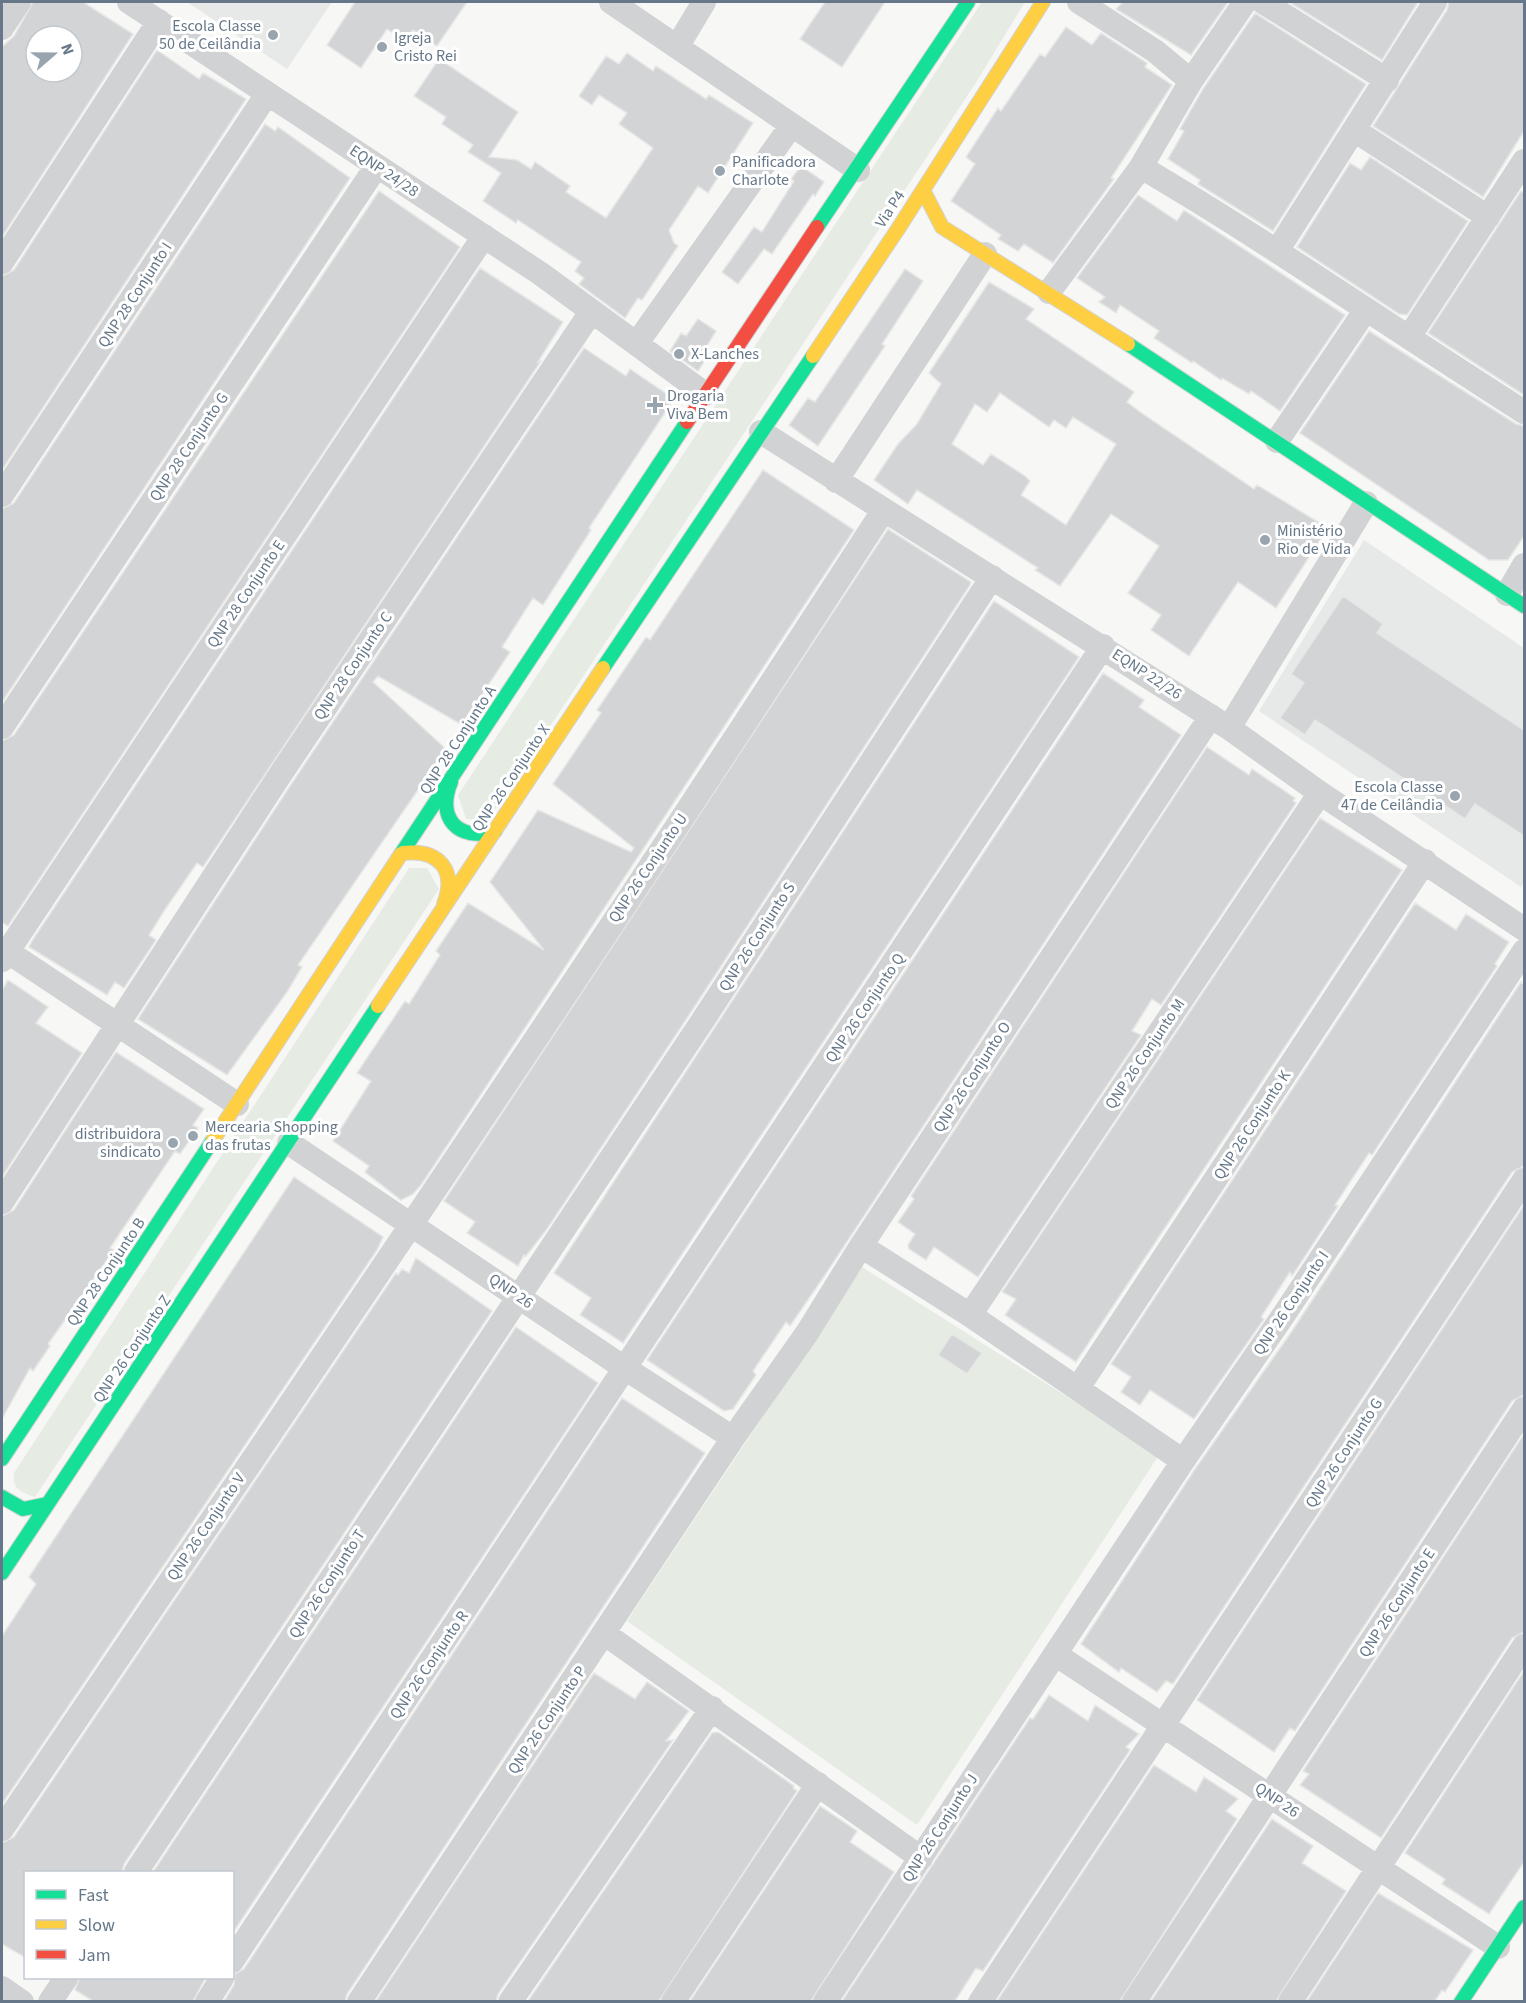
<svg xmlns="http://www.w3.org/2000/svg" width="1526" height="2003" viewBox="0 0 1526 2003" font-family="'Source Sans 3',sans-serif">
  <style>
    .built { fill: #e7e9e9 }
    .green { fill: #e6ebe4 }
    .building { fill: #d3d4d5; stroke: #e6e6e6; stroke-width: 1.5; fill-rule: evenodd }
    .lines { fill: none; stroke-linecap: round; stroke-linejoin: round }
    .fast-casing { stroke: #d2d4d6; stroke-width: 16 }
    .slow-casing { stroke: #d2d4d6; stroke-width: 16 }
    .jam-casing { stroke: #d2d4d6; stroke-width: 16 }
    .street { stroke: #d1d2d3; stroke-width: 24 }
    .fast { stroke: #16e098; stroke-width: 14 }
    .slow { stroke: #ffcf43; stroke-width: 14 }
    .jam { stroke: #f24e42; stroke-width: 14 }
    .poi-dot { fill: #98a4ae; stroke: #fff; stroke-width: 2 }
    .labels { text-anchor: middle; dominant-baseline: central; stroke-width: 6; stroke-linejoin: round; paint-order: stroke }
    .poi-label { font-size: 16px; fill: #657788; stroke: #fff; text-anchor: start }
    .street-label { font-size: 16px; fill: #657788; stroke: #fff }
  </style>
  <rect width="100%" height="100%" fill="#f7f7f6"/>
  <!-- built -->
  <path class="built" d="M 187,2 L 332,2 L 287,69 Z
    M 1364,540 L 1524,648 L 1524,882 L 1521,887 L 1259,711 Z"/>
  <!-- green -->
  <path class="green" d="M 982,2 L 1025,2 L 975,84 L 490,817 L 485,820 L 466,819 L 458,795 Z
    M 409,868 L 427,868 L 439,889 L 35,1497 C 21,1492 12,1489 14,1473 Z
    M 862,1267 L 1159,1455 L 917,1825 L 627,1621 Z"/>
  <!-- building -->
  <path class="building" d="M 33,2 L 83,2 L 133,34 L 2,237 L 2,47 L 14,36 ZM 36,36 L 72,36 L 72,72 L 36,72 Z
    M 355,2 L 467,2 L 437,46 L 413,30 L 405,41 L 387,29 L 361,68 L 327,45 Z
    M 825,2 L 885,2 L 842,67 L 800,39 Z
    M 1123,2 L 1228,2 L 1191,55 L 1116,9 Z
    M 1289,2 L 1418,2 L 1382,60 Z
    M 1449,2 L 1524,2 L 1524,131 L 1483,197 L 1373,126 L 1447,10 Z
    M 1255,13 L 1366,84 L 1273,231 L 1198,184 L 1200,180 L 1168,159 L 1184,131 L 1180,129 L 1203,89 Z
    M 1066,27 L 1092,45 L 1101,33 L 1147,63 L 1145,67 L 1172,85 L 1111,178 L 1114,179 L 1053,263 L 1024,244 L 1018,251 L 998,239 L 1001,235 L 951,201 L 975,164 L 966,157 L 998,108 L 1001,111 L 1040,54 L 1045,57 Z
    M 157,50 L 199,79 L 203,73 L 246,99 L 2,470 L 2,276 L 14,270 Z
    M 627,53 L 653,71 L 656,66 L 706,99 L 709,95 L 753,123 L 708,193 L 698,186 L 687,203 L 669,230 L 674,243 L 678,246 L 642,300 L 638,298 L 625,318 L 579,284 L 584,278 L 575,271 L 581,262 L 518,220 L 516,223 L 483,201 L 501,173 L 468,152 L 473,145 L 442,124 L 446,117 L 414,96 L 439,59 L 518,112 L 489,157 L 517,160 L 531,169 L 535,162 L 570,186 L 566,192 L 606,218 L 653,148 L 619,124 L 627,113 L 599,95 L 592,105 L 579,96 L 606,56 L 619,64 Z
    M 265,124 L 275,131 L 278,127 L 350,178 L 2,702 L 2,509 L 14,503 Z
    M 1370,157 L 1468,221 L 1407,315 L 1399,314 L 1297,247 L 1350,163 L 1361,170 Z
    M 801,166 L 824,182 L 815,196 L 813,194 L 772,254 L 764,249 L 738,284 L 722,272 L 754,227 L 762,232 L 794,181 L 791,179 Z
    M 379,191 L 460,247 L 8,926 L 2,922 L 2,741 L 14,735 Z
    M 1521,191 L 1524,193 L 1524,395 L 1428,333 Z
    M 1138,195 L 1177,221 L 1184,210 L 1345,315 L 1280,411 L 1251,391 L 1249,394 L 1222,378 L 1221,380 L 1193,361 L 1192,363 L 1154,338 L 1159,331 L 1120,305 L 1116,313 L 1099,302 L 1105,297 L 1077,278 Z
    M 480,268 L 563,322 L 538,362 L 541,361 L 203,867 L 197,863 L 164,911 L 149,935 L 156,940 L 124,988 L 115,982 L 107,995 L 29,947 L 32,941 Z
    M 905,269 L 923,281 L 882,344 L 885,346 L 818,446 L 789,425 L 808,398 L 815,402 Z
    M 989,282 L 1034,309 L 1026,319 L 1134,392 L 1127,402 L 1140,412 L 1254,489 L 1257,485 L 1328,528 L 1276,608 L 1238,582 L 1189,656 L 1151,630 L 1161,615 L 1128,593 L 1159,546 L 1111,514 L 1060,586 L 1035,570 L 1038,568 L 917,490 L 908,504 L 874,480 L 898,444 L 917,424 L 941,384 L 929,373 ZM 1000,393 L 1049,427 L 1054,420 L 1066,428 L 1073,417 L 1116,444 L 1066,525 L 1021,495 L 1030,481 L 1025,476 L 991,454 L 983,465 L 952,444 L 975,404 L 987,412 Z
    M 698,319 L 716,331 L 705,349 L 710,353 L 698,371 L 670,351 L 681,333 L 686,336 Z
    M 1369,331 L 1516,424 L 1524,426 L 1524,536 L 1508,560 L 1489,560 L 1300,433 Z
    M 584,348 L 626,376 L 630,369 L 674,399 L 589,528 L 591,530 L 543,605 L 533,598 L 502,647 L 510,652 L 462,725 L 378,676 L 373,682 L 446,749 L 298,965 L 302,967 L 287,992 L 227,1075 L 138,1019 L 292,783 Z
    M 763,470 L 854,530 L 421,1185 L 413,1194 L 401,1200 L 365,1172 L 369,1166 L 333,1141 L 371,1081 L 357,1073 L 405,1001 L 409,1004 L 440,955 L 436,951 L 468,903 L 544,950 L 490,882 L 538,810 L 631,852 L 634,848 L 553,784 L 601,713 L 597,710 L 646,637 L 650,640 Z
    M 888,529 L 971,582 L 970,585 L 693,1009 L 547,1229 L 526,1256 L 524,1255 L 518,1266 L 467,1233 L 475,1222 L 444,1201 Z
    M 1343,596 L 1383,624 L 1377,633 L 1524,730 L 1524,836 L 1475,804 L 1465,819 L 1315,720 L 1305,735 L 1280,718 L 1304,683 L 1291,674 Z
    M 994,601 L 1079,657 L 623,1343 L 580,1315 L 591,1298 L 554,1273 Z
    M 1103,673 L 1144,700 L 1139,707 L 1181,735 L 823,1278 L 790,1326 L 786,1322 L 753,1371 L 756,1375 L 733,1409 L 724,1411 L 647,1360 Z
    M 1207,747 L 1249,775 L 1252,769 L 1295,798 L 1293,801 L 1296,803 L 1161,1005 L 1152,999 L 1132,1031 L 1141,1035 L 978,1277 L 934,1247 L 926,1260 L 909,1249 L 908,1245 L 915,1234 L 898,1222 L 914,1199 L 911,1196 Z
    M 1320,818 L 1402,870 L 1076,1362 L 1005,1315 L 1016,1299 L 1002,1292 Z
    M 1415,903 L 1456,930 L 1466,914 L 1509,942 L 1495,964 L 1497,966 L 1372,1155 L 1369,1153 L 1335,1205 L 1338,1206 L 1292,1276 L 1290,1272 L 1261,1317 L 1264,1319 L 1194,1419 L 1150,1390 L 1140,1405 L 1121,1392 L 1131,1377 L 1111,1364 Z
    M 8,980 L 48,1007 L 36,1023 L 82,1053 L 2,1177 L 2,990 Z
    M 1521,982 L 1524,985 L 1524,1166 L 1512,1172 L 1173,1684 L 1166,1681 L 1157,1692 L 1121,1668 L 1119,1672 L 1081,1644 L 1195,1469 L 1290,1334 Z
    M 116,1052 L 204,1109 L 193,1125 L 198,1128 L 180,1154 L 175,1151 L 110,1248 L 114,1250 L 48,1344 L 50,1346 L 33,1371 L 30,1368 L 2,1419 L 2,1216 L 14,1210 Z
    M 294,1177 L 383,1237 L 377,1250 L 2,1804 L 2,1636 L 36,1584 L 29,1577 Z
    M 1524,1205 L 1524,1395 L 1512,1401 L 1295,1731 L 1290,1728 L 1274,1752 L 1197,1700 Z
    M 416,1258 L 492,1311 L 124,1864 L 122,1872 L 26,1872 L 26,1958 L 2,1944 L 2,1843 L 14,1837 L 396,1273 L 398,1275 L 402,1269 L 409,1273 Z
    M 516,1327 L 598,1383 L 232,1934 L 232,1872 L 153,1872 Z
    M 952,1334 L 982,1353 L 967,1374 L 938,1355 Z
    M 622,1398 L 705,1453 L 347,1994 L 345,2001 L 224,2001 L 234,1985 L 235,1974 L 244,1969 Z
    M 1524,1434 L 1524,1632 L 1512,1638 L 1381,1838 L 1300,1785 L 1309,1774 L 1303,1771 Z
    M 1524,1671 L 1524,1862 L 1489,1914 L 1442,1884 L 1445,1879 L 1405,1853 Z
    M 594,1673 L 635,1699 L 647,1682 L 689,1711 L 666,1741 L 673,1740 L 498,1994 L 496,2001 L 376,2001 Z
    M 1049,1695 L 1088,1721 L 1095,1705 L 1139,1734 L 1126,1747 L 1130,1750 L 983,1971 L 976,1968 L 955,2001 L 842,2001 L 1030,1718 L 1033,1719 Z
    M 718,1732 L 794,1786 L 793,1788 L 797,1791 L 659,2001 L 528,2001 L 712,1733 Z
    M 1154,1765 L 1196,1792 L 1204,1777 L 1238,1799 L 1226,1811 L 1237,1819 L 1120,2001 L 997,2001 Z
    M 820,1806 L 857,1831 L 850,1842 L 894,1872 L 811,2001 L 690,2001 Z
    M 1272,1819 L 1313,1846 L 1302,1863 L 1346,1891 L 1276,2001 L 1151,2001 Z
    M 1378,1893 L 1473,1950 L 1445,1992 L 1442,1990 L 1435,2001 L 1307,2001 Z
    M 80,1977 L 206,1977 L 193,2001 L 93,2001 L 75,1990 Z"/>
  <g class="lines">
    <defs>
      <path id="fast" d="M 817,227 L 968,2
        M 1128,344 L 1524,606
        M 603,668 L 813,356
        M 451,782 C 436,818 458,842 495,831
        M 401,854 L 687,422
        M 2,1459 L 213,1140
        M 2,1497 L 23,1509 L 47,1504
        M 2,1573 L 378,1006
        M 1461,2002 L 1524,1907"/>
      <path id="slow" d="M 923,190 L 942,227 L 1128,344
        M 813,356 L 898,229 L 1043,2
        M 403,853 C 439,849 457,870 444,904
        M 378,1006 L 603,668
        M 213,1140 L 401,854"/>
      <path id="jam" d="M 687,422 L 817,227"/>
    </defs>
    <!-- fast casing -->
    <use href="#fast" class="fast-casing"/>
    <!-- slow casing -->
    <use href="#slow" class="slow-casing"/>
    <!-- jam casing -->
    <use href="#jam" class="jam-casing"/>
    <!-- street -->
    <path class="street" d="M 129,2 L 541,274 L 705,394
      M 611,2 L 858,170
      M 1079,2 L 1155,51 L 1191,81
      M 1263,2 L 1387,80
      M 2,28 L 19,2
      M 677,47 L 704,2
      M 1354,130 L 1488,217
      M 1141,167 C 1272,244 1396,331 1524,412
      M 1277,251 L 1435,2
      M 2,262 L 159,21
      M 1049,292 L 1141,167 L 1191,81 L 1245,2
      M 1409,337 L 1524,161
      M 637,343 L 791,126
      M 761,432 L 1229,728 L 1320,793 L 1524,929
      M 1277,441 L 1365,311
      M 836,481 L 985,254
      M 2,495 L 267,94
      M 1507,594 L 1524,565
      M 2,727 L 376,167
      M 1229,728 L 1366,503
      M 2,948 L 237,1104
      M 2,960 L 484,236
      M 289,1143 L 623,1367 L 733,1438
      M 2,1202 L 280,775 L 591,312
      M 861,1246 L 970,1315 L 1183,1461
      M 970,1315 L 1320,793
      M 1078,1388 L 1425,861
      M 605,1634 L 921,1858
      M 1055,1654 L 1498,1947
      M 2,1829 C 299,1392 596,955 883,511
      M 136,1872 L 705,1017 L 992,577
      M 232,1961 L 1103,646
      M 2,1988 L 22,2002
      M 50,2002 L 66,1978
      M 207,2002 L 222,1978
      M 359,2002 L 733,1438 L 807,1333 L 861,1246 L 1211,716
      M 510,2002 L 712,1708
      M 673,2002 L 818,1784
      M 825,2002 L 1183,1461 L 1285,1313 L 1524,951
      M 980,2002 L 1524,1180
      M 1134,2002 L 1524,1409
      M 1290,2002 L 1524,1646"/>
    <!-- fast -->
    <use href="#fast" class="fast"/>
    <!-- slow -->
    <use href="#slow" class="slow"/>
    <!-- jam -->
    <use href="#jam" class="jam"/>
  </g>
  <!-- markers -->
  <g class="poi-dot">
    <circle cx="273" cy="35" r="6"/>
    <circle cx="382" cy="47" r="6"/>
    <circle cx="720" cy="171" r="6"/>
    <circle cx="679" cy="354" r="6"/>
    <path d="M652 396h6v6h6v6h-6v6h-6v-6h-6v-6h6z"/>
    <circle cx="1265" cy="540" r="6"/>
    <circle cx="1455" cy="796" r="6"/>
    <circle cx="193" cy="1136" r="6"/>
    <circle cx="173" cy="1143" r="6"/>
  </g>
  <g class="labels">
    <!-- poi labels -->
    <g class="poi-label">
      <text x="261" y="26" text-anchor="end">Escola Classe<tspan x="261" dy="18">50 de Ceilândia</tspan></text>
      <text x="394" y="38">Igreja<tspan x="394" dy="18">Cristo Rei</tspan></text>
      <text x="732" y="162">Panificadora<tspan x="732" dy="18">Charlote</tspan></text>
      <text x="691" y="354">X-Lanches</text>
      <text x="667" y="396">Drogaria<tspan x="667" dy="18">Viva Bem</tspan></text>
      <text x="1277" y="531">Ministério<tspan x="1277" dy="18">Rio de Vida</tspan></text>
      <text x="1443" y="787" text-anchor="end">Escola Classe<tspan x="1443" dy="18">47 de Ceilândia</tspan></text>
      <text x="205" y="1127">Mercearia Shopping<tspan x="205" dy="18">das frutas</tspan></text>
      <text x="161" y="1134" text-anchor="end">distribuidora<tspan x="161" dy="18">sindicato</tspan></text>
    </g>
    <!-- street labels -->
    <g class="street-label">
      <text transform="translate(384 171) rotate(34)">EQNP 24/28</text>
      <text transform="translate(890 209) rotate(-57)">Via P4</text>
      <text transform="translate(135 295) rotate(-57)">QNP 28 Conjunto I</text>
      <text transform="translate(189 447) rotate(-56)">QNP 28 Conjunto G</text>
      <text transform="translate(246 594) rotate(-56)">QNP 28 Conjunto E</text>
      <text transform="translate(353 666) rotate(-56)">QNP 28 Conjunto C</text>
      <text transform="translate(1147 674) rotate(33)">EQNP 22/26</text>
      <text transform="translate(458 740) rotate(-57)">QNP 28 Conjunto A</text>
      <text transform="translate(511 778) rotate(-56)">QNP 26 Conjunto X</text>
      <text transform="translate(648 868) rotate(-56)">QNP 26 Conjunto U</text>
      <text transform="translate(757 937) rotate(-57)">QNP 26 Conjunto S</text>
      <text transform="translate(865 1008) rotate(-56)">QNP 26 Conjunto Q</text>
      <text transform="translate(1145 1054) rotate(-56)">QNP 26 Conjunto M</text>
      <text transform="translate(972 1077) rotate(-57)">QNP 26 Conjunto O</text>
      <text transform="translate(1252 1125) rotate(-57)">QNP 26 Conjunto K</text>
      <text transform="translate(106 1272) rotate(-56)">QNP 28 Conjunto B</text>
      <text transform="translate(511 1291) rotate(34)">QNP 26</text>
      <text transform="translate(1291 1303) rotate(-56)">QNP 26 Conjunto I</text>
      <text transform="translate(132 1349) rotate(-56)">QNP 26 Conjunto Z</text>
      <text transform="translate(1344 1453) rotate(-57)">QNP 26 Conjunto G</text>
      <text transform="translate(206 1527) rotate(-56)">QNP 26 Conjunto V</text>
      <text transform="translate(327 1584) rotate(-57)">QNP 26 Conjunto T</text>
      <text transform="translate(1397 1603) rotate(-57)">QNP 26 Conjunto E</text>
      <text transform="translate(429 1665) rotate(-56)">QNP 26 Conjunto R</text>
      <text transform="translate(547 1720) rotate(-56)">QNP 26 Conjunto P</text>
      <text transform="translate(1277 1800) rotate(34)">QNP 26</text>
      <text transform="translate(940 1828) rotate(-57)">QNP 26 Conjunto J</text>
    </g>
  </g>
  <!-- border -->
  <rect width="1526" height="2003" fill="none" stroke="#657788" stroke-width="6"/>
  <!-- legend -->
  <rect x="24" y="1871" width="210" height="108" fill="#ffffff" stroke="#c1c9cf" stroke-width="1.5"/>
  <rect x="36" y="1890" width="30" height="9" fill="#16e098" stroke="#c1c9cf" stroke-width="1.5"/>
  <text x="78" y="1901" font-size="18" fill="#657788">Fast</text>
  <rect x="36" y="1920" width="30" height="9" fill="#ffcf43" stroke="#c1c9cf" stroke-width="1.5"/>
  <text x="78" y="1931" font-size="18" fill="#657788">Slow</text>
  <rect x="36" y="1950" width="30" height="9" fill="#f24e42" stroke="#c1c9cf" stroke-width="1.5"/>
  <text x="78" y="1961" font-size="18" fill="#657788">Jam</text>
  <!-- north arrow -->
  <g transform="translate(54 54) rotate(70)"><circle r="28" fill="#ffffff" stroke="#c1c9cf" stroke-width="1.5"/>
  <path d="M0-4.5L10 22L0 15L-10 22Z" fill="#98a4ae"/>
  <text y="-9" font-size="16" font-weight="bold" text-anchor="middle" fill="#657788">N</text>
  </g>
</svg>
